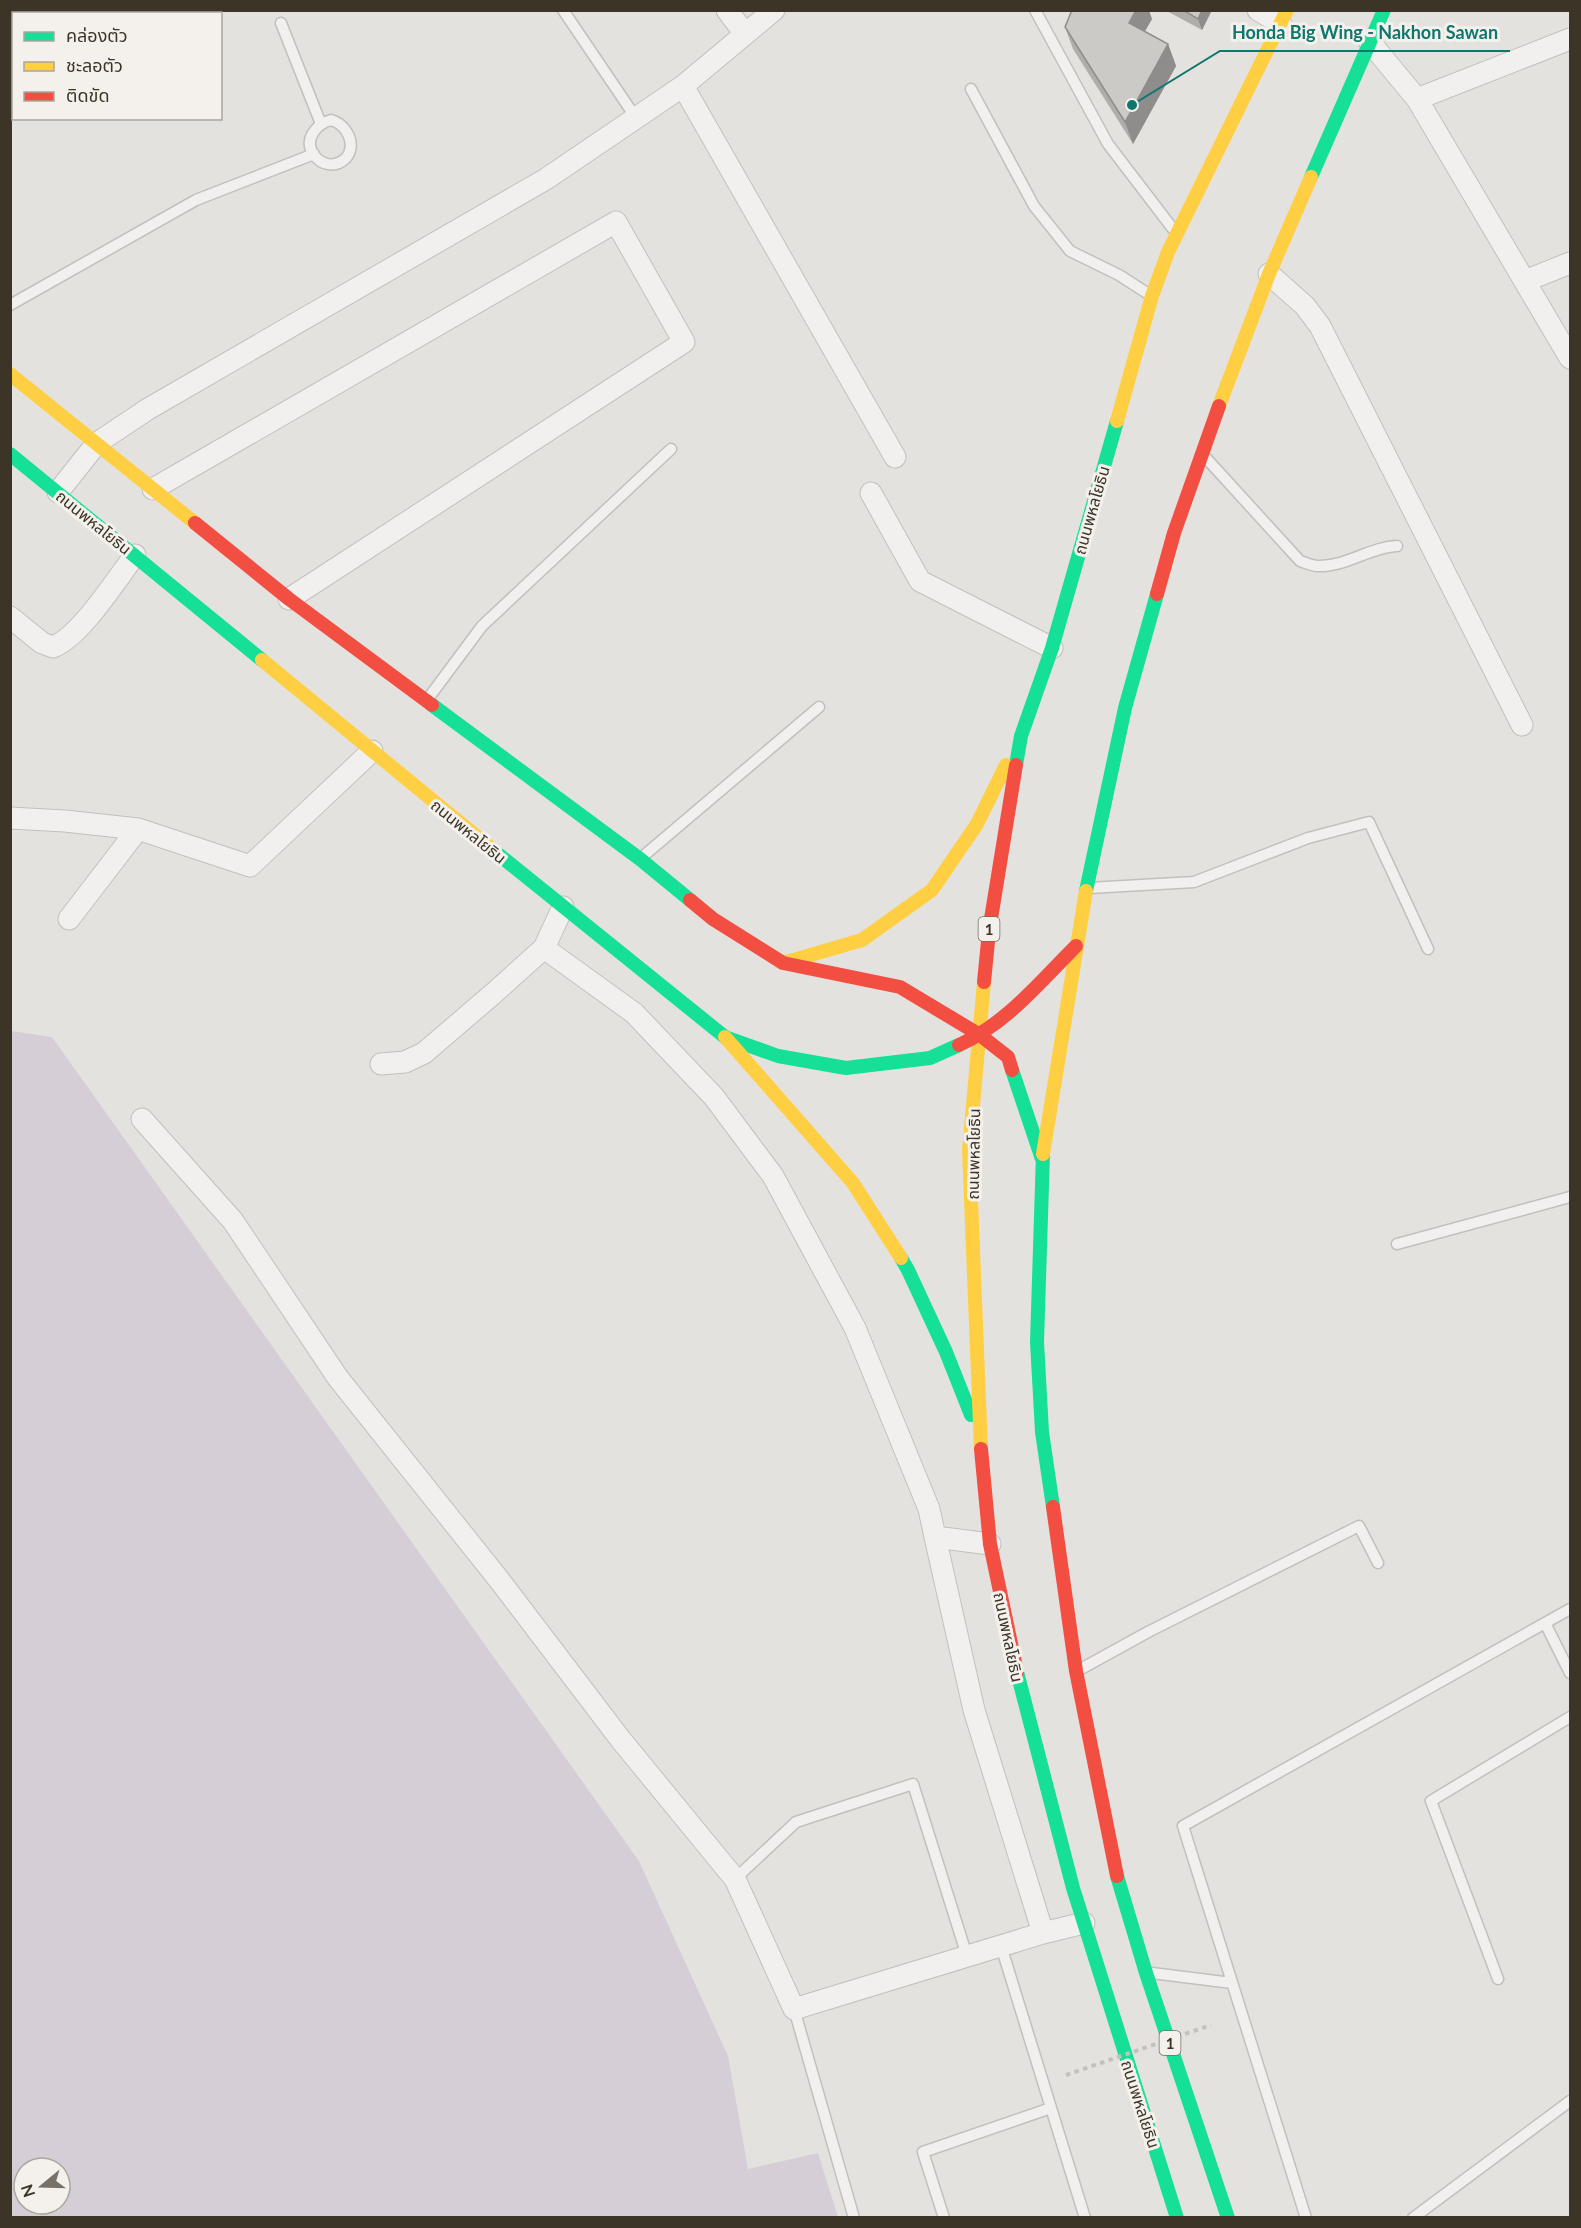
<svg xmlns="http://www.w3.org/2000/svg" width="1581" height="2228" viewBox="0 0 1581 2228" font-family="Lato,'Noto Sans Thai',sans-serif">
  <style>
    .green { fill: #d6ced7; fill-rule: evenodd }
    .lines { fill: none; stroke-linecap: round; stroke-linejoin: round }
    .lane-casing { stroke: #c2c0bd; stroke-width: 13 }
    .street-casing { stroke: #c2c0bd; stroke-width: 23 }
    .lane { stroke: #f1f0ee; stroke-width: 10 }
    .street { stroke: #f1f0ee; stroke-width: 21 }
    .fast { stroke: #16e098; stroke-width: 14 }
    .slow { stroke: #ffcf43; stroke-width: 14 }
    .jam { stroke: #f24e42; stroke-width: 14 }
    .path-bridge { stroke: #c3c1bd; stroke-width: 4; stroke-dasharray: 4.5 4.5; stroke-linecap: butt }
    .wall { fill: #afaeab }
    .shaded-wall { fill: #8f8d8b }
    .building { fill: #cccac7; stroke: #8f8d8b; stroke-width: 1.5 }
    .labels { text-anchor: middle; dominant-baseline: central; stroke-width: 6; stroke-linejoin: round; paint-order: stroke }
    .shield { fill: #f4f1ec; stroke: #736d62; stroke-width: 1.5 }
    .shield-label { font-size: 15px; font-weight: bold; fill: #3c3427 }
    .street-label { font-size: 16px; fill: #3c3427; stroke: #f4f1ec }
    .leader { fill: none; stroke: #0f766e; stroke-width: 2 }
    .callout-dot { fill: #0f766e; stroke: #f4f1ec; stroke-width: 2 }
    .callout-label { font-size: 18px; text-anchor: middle; font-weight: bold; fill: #0f766e; stroke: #f4f1ec; stroke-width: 6; stroke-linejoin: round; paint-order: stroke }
  </style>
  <rect width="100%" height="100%" fill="#e4e2df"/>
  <!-- green -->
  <path class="green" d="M 11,1031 L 52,1037 L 639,1861 L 728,2056 L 748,2169 L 818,2153 L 838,2217 L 11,2217 ZM 24,2168 L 60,2168 L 60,2204 L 24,2204 Z"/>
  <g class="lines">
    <defs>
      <path id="lane" d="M 563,10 L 636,118
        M 1035,10 L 1108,144 L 1173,229
        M 281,23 L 321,124
        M 971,89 L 1034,206 L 1070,251 L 1119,275 L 1150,295
        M 331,120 C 338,122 342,125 346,131 C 363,157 330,177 314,155 C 303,140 316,124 331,120 Z
        M 10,305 L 196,200 L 314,154
        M 1206,458 L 1300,561 C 1306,563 1313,566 1318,566 C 1346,567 1370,547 1397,546
        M 427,700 L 482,626 L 671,449
        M 641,858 L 819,707
        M 1089,888 L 1194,882 L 1308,838 L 1369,822 L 1428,949
        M 1397,1244 L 1570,1197
        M 1545,1623 L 1570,1673
        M 1079,1670 L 1148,1632 L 1359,1526 L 1378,1563
        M 735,1879 L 796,1822 L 913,1784 L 967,1956
        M 1001,1946 L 1085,2218
        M 1152,1973 L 1232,1983
        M 1498,1979 L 1431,1801 L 1570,1717
        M 794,2009 L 854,2218
        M 944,2218 L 923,2152 L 1051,2108
        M 1306,2218 L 1183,1826 L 1570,1609
        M 1413,2218 L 1570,2101"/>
      <path id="street" d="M 727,10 L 745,34
        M 1258,10 L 1281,24
        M 1369,41 L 1417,99 L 1570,358
        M 683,86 L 895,457
        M 1417,99 L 1570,39
        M 1269,274 L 1305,306 L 1320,326 L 1522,725
        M 1525,281 L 1570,263
        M 153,489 L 616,222 L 684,342 L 289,599
        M 58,492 L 97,443 L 148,409 L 546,179 L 683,86 L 774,10
        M 871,493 L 920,581 L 1052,648
        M 10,617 L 42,643 L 53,647 C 80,637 116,580 135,555
        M 10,818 L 65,821 L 138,829 L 250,866 L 372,751
        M 69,919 L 138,829
        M 544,948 L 634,1013 L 714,1097 L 773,1176 L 855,1328 L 929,1509 L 935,1537 L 990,1544
        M 381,1064 L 405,1062 L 424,1053 L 494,993 L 544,948 L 563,907
        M 142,1119 L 233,1221 L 338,1378 L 500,1581 L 621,1740 L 735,1879 L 794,2009 L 1043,1933 L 1084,1923
        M 935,1537 L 974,1710 L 1043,1933"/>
    </defs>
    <!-- lane casing -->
    <use href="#lane" class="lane-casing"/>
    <!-- street casing -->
    <use href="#street" class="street-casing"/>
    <!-- lane -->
    <use href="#lane" class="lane"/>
    <!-- street -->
    <use href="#street" class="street"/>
    <!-- fast -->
    <path class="fast" d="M 1311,177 L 1384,10
      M 10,454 L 262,660
      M 432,705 L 640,859 L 690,900
      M 1016,765 L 1021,736 L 1052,648 L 1117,421
      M 493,850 L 725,1037 L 778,1056 L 846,1068 L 930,1058 L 959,1045
      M 1086,891 L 1125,708 L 1157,594
      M 1012,1070 L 1042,1159
      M 1043,1154 L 1037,1342 L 1042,1432 L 1053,1507
      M 901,1258 L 908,1270 L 946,1352 L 971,1415
      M 1017,1672 L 1073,1888 L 1177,2218
      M 1117,1876 L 1146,1973 L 1228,2218"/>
    <!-- slow -->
    <path class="slow" d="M 10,374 L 195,523
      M 1219,406 L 1269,274 L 1311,177
      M 1117,421 L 1152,296 L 1168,252 L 1287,10
      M 262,660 L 493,850
      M 783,963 L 862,940 L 932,890 L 977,824 L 1006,765
      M 725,1037 L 853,1183 L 901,1258
      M 1043,1154 L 1086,891
      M 981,1449 L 969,1150 L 984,982"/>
    <!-- jam -->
    <path class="jam" d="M 195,523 L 289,599 L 432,705
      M 1157,594 L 1174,533 L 1219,406
      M 690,900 L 713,919 L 783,963 L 900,987 L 980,1035 L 1008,1057 L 1012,1070
      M 984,982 L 989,931 L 1016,765
      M 959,1045 C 1007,1023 1039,983 1076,946
      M 981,1449 L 990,1544 L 1017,1672
      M 1053,1507 L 1076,1671 L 1117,1876"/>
    <!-- path-bridge -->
    <path class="path-bridge" d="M 1066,2075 L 1211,2025"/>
  </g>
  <!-- wall -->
  <path class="wall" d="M 1165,10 L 1212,10 L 1202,30 Z
    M 1152,19 L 1145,31 L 1168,44 L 1176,66 L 1133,144 L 1073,49 L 1065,27 Z"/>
  <!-- shaded-wall -->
  <path class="shaded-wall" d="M 1136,10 L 1149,10 L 1152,19 L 1137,45 L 1129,23 Z
    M 1202,10 L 1212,10 L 1202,30 L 1198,19 Z
    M 1168,44 L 1176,66 L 1133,144 L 1125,122 Z"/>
  <!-- building -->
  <path class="building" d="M 1072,10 L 1136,10 L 1129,23 L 1168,44 L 1125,122 L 1065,27 Z
    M 1183,10 L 1202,10 L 1198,19 Z"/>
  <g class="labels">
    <!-- shield labels -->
    <g class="shield">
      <rect x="978.5" y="917" width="21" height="24" rx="4.5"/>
      <rect x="1159.5" y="2031" width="21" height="24" rx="4.5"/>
    </g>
    <g class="shield-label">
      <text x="989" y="929">1</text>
      <text x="1170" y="2043">1</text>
    </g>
    <!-- street labels -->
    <g class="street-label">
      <text transform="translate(1091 510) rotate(-74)">ถนนพหลโยธิน</text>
      <text transform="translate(94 522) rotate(39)">ถนนพหลโยธิน</text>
      <text transform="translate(469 831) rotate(39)">ถนนพหลโยธิน</text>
      <text transform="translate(973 1154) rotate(-89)">ถนนพหลโยธิน</text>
      <text transform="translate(1009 1637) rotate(78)">ถนนพหลโยธิน</text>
      <text transform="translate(1141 2104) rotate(72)">ถนนพหลโยธิน</text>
    </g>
  </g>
  <!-- callouts -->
  <path class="leader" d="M1132 105L1220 51H1510"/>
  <circle class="callout-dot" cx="1132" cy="105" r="6"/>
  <g class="callout-label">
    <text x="1365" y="39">Honda Big Wing - Nakhon Sawan</text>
  </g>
  <!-- border -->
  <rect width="1581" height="2228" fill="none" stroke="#3c3427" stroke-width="24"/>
  <!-- legend -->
  <rect x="12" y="12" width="210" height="108" fill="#f4f1ec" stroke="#aaa59d" stroke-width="1.5"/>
  <rect x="24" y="32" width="30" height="9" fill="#16e098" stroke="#aaa59d" stroke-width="1.5"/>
  <text x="66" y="42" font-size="18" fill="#3c3427">คล่องตัว</text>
  <rect x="24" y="62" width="30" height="9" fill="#ffcf43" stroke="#aaa59d" stroke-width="1.5"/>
  <text x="66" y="72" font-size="18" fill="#3c3427">ชะลอตัว</text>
  <rect x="24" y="92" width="30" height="9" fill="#f24e42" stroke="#aaa59d" stroke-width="1.5"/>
  <text x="66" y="102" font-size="18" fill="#3c3427">ติดขัด</text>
  <!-- north arrow -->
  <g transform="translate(42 2186) rotate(251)"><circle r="28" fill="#f4f1ec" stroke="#aaa59d" stroke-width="1.5"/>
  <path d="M0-4.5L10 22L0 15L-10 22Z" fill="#777167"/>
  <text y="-9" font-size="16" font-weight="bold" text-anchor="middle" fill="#3c3427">N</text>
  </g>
</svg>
